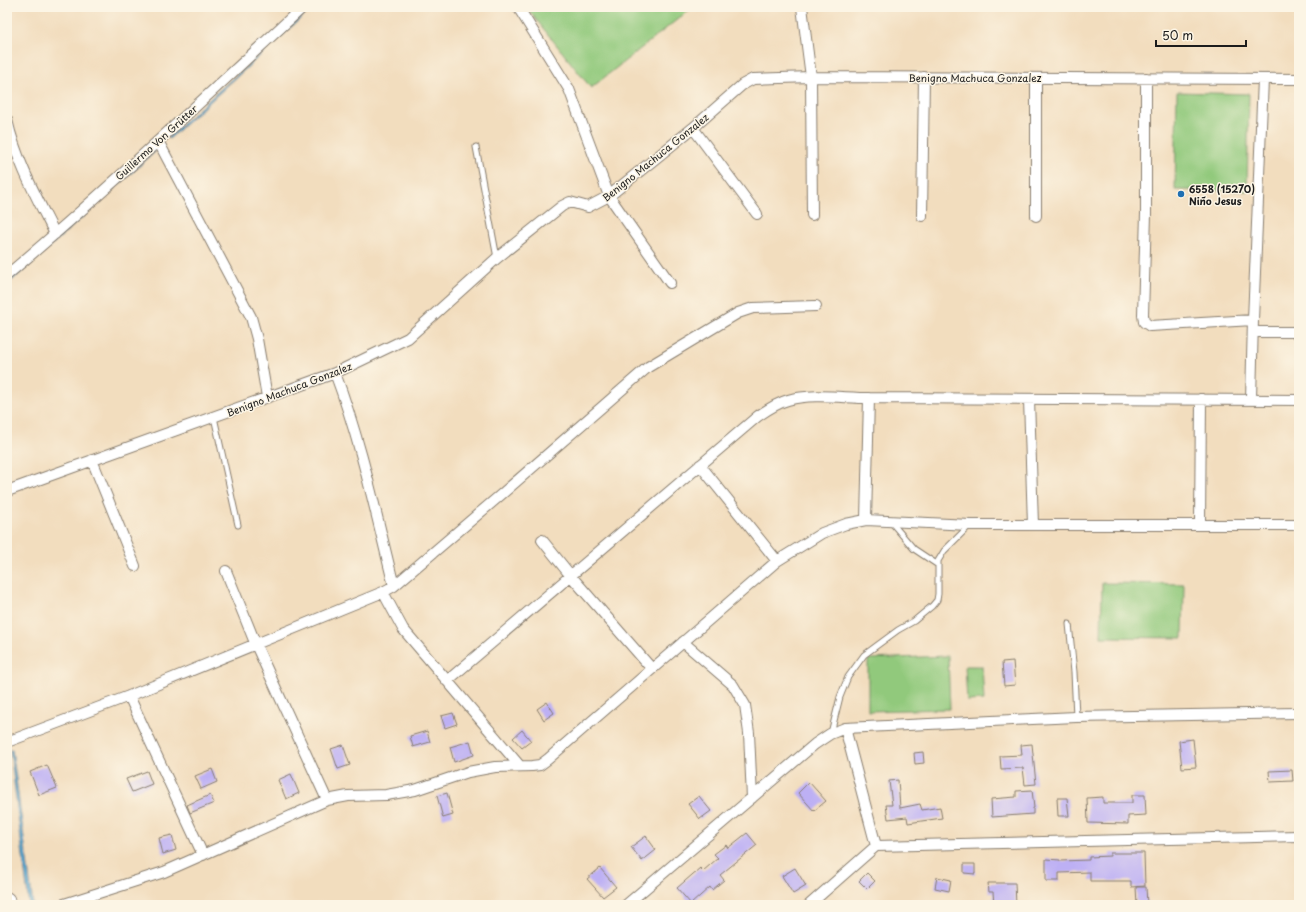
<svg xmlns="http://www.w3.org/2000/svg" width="1306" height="912" viewBox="0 0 1306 912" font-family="'Playpen Sans',sans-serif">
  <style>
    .green { fill: #91c97c; stroke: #56724c }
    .water { fill: #5babd5; stroke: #3c6478 }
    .building { fill: #bdb0f4 }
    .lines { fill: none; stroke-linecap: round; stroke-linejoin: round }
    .lane-casing { stroke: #877c6d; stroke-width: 7 }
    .street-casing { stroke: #877c6d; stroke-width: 12 }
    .primary-casing { stroke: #877c6d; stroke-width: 17 }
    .lane { stroke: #fff; stroke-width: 5 }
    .street { stroke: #fff; stroke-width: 10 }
    .primary { stroke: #fff; stroke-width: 15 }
    .poi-dot { fill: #1f6fb2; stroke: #fcf5e5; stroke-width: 1.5 }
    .labels { text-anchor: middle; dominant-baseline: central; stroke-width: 3; stroke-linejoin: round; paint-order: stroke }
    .street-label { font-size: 10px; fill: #1c1c1c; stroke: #fcf5e5 }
    .poi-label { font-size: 10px; font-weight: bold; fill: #1c1c1c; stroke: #fcf5e5; text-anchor: start }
  </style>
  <rect width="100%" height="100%" fill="#fcf5e5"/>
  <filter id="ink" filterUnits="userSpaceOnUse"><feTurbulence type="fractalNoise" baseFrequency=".025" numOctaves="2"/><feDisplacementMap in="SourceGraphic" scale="8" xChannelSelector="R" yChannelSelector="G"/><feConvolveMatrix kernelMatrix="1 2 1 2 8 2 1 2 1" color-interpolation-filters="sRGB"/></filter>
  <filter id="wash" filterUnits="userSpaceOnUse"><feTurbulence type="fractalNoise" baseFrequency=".012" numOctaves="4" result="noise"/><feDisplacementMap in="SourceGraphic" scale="16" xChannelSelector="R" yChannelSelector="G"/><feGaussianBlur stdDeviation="0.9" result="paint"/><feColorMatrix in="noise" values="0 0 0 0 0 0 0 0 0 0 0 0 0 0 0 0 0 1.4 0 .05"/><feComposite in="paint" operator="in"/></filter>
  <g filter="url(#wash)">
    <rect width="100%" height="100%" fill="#f2ddbe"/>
    <!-- green -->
    <path class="green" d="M 526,7 L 693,7 L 591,88 Z
      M 1177,92 L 1249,94 L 1247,191 L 1175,190 Z
      M 1102,583 L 1184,584 L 1183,638 L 1101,637 Z
      M 948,656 L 950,709 L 868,711 L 868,659 Z
      M 982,666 L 984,700 L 967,701 L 965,666 Z"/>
    <!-- water -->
    <path class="water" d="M 311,7 L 313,7 L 169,139 L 168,137 Z
      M 156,149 L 157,150 L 7,285 L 7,282 Z
      M 12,749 L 33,905 L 29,905 L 10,750 Z"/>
    <g id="blocks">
      <!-- building -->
      <path class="building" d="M 1013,661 L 1015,685 L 1004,686 L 1002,662 Z
        M 547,702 L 554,713 L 544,720 L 537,709 Z
        M 453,713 L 457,724 L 445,728 L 441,716 Z
        M 522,730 L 531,741 L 522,748 L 513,738 Z
        M 427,731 L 430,742 L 413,747 L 410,736 Z
        M 1193,739 L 1196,767 L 1182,768 L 1179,741 Z
        M 470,741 L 474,755 L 454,762 L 450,747 Z
        M 1032,744 L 1036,784 L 1025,785 L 1023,768 L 1001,769 L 1000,756 L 1022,755 L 1021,745 Z
        M 343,745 L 350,765 L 338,769 L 331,749 Z
        M 923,752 L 924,763 L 915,764 L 914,753 Z
        M 47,765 L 57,788 L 39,795 L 30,772 Z
        M 212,769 L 217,782 L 201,789 L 195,776 Z
        M 1292,770 L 1293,781 L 1270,782 L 1269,771 Z
        M 147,771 L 152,784 L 132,792 L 126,779 Z
        M 291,774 L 299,793 L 286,799 L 278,780 Z
        M 898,780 L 900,808 L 920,804 L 922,810 L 940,807 L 942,818 L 908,823 L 907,817 L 888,819 L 886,805 L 892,805 L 889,781 Z
        M 809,782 L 826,801 L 814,811 L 798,793 Z
        M 1032,790 L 1034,808 L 1033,808 L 1033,814 L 992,817 L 991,799 L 1016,797 L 1016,791 Z
        M 447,793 L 453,815 L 443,818 L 437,796 Z
        M 210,795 L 214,803 L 190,813 L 187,805 Z
        M 1132,795 L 1145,795 L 1146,815 L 1128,816 L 1128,824 L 1088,823 L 1087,798 L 1103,797 L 1103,803 L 1132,803 Z
        M 699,796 L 711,811 L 700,819 L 688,804 Z
        M 1057,798 L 1067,798 L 1069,816 L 1058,816 Z
        M 747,833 L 757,845 L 720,875 L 724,880 L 712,890 L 710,887 L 691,904 L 677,888 L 700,868 L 703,871 L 718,858 L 714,854 L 726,845 L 728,848 Z
        M 172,835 L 176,850 L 163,854 L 159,838 Z
        M 646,836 L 656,850 L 642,861 L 631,847 Z
        M 1110,853 L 1144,853 L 1145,886 L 1131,887 L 1131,881 L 1090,881 L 1090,872 L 1059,873 L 1059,881 L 1046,881 L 1046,859 L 1060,860 L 1060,861 L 1089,860 L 1089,857 L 1110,856 Z
        M 964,864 L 975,864 L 975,874 L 964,873 Z
        M 600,868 L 616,887 L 603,897 L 587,879 Z
        M 795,868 L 806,886 L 793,894 L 782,876 Z
        M 867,873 L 875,881 L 867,889 L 859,881 Z
        M 937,877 L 951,880 L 949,891 L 935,888 Z
        M 988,883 L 1015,883 L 1016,905 L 994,905 L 993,892 L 989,892 Z
        M 1136,887 L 1146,887 L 1147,905 L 1137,905 Z"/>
    </g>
  </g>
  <g filter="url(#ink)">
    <use href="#blocks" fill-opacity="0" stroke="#877c6d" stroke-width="1"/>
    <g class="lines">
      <defs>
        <path id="lane" d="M 476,147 L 497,258
          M 214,417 L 238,525
          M 891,522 L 914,549 L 938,565
          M 1069,624 L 1074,672 L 1076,717
          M 831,733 L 840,697 L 848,677 L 864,655 L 898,630 L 914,621 L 932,606 L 937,600 L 938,594 L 938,561 L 944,551 L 969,526"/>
        <path id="street" d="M 518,7 L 569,89 L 609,196 L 670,283
          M 802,7 L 811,77 L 812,215
          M 1146,78 L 1146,214 L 1143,315 L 1144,322 L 1150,326 L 1253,320
          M 7,120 C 16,160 37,198 55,234
          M 693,128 L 757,214
          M 158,141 L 251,317 L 257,339 L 267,397
          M 922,216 L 924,77
          M 1036,216 L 1036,78
          M 7,275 C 109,189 205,97 303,7
          M 1253,332 L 1299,332
          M 335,373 C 361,442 376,514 394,586
          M 1029,399 L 1033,525
          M 1251,399 L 1253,320 L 1263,79
          M 92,460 L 135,566
          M 700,465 L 777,561
          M 7,491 L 335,373 L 408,338 L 497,258 L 562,206 L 570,202 L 588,207 L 609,196 L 693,128 L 742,85 L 753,79 L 811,77 L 1299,79
          M 866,520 L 869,398
          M 1200,525 L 1201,399
          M 542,540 L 571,576 L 652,669
          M 226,571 L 256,645 L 327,800
          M 383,592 L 403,629 L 519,765
          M 683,642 L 733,685 L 745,705 L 749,733 L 752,798
          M 447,681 L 758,416 C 767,410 777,403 788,400 C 813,393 843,398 869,398 L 1299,400
          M 129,696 L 203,855
          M 845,728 L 876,846
          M 7,742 L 129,696 L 383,592 L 394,586 L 503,493 L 648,367 L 738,313 L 753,308 L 816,306
          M 61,905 L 164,872 L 327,800 L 348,796 L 386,795 L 415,790 L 468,772 L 495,767 L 532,766 L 540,765 L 548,759 L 777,561 L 822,533 L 846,524 L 866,520 L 970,525 L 1299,525
          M 626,905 L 815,744 L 830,734 L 845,728 L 1076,717 L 1299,713
          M 809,905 L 876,846 L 1299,836"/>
        <path id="primary" d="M 7,900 L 8,905"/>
      </defs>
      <!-- lane casing -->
      <use href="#lane" class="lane-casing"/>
      <!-- street casing -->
      <use href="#street" class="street-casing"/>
      <!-- primary casing -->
      <use href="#primary" class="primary-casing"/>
      <!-- lane -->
      <use href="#lane" class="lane"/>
      <!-- street -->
      <use href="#street" class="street"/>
      <!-- primary -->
      <use href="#primary" class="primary"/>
    </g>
  </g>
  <!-- markers -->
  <circle class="poi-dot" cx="1181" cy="194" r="4"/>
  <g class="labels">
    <!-- street labels -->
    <g class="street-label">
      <text x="975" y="77">Benigno Machuca Gonzalez</text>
      <text transform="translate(156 142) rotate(-42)">Guillermo Von Grütter</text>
      <text transform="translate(655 157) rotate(-39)">Benigno Machuca Gonzalez</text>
      <text transform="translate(289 389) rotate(-21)">Benigno Machuca Gonzalez</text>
    </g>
    <!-- poi labels -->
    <g class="poi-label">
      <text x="1189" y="188">6558 (15270)<tspan x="1189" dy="12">Niño Jesus</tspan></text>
    </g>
  </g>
  <!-- margin -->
  <rect width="1306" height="912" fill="none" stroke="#fcf5e5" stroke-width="24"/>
  <!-- scale -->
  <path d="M1156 40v6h90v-6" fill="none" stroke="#1c1c1c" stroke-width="2"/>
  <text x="1162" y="40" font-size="12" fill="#1c1c1c" stroke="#fcf5e5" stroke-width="3" paint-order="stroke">50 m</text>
</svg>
